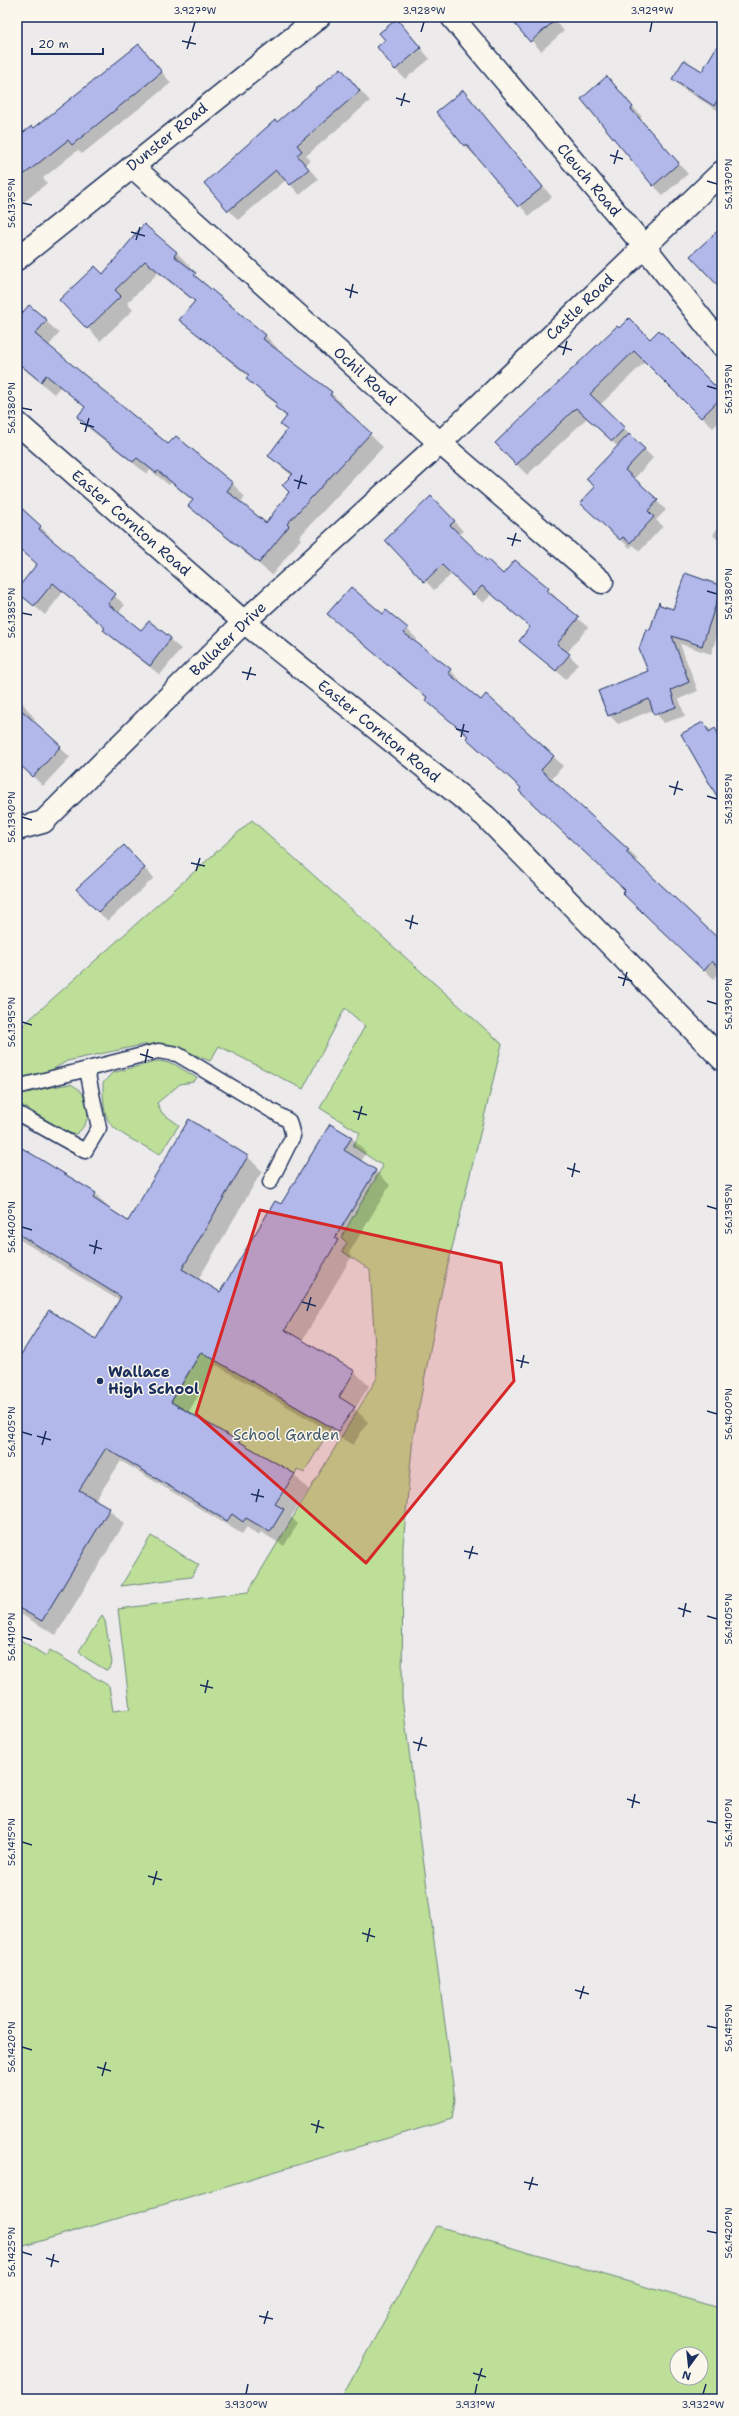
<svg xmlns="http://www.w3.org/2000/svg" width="739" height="2416" viewBox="0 0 739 2416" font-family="'Shantell Sans',sans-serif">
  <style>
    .green { fill: #bddf98; stroke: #6c877b; fill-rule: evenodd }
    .shadow { fill: #0003 }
    .building { fill: #b2b8e9; stroke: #1b2f5e }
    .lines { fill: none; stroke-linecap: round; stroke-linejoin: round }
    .service-casing { stroke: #1b2f5e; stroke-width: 17 }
    .minor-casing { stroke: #1b2f5e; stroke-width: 25 }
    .service { stroke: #fbf7ec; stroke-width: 14 }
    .minor { stroke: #fbf7ec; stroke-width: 22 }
    .marked { fill: #d62828; fill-opacity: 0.2; stroke: #d62828; stroke-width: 3; stroke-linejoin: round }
    .ticks { fill: none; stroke: #1b2f5e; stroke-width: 1.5 }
    .poi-dot { fill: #1b2f5e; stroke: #fbf7ec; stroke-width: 1.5 }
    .labels { text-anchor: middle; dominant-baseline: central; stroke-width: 3; stroke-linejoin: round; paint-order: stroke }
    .street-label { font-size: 15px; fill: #1b2f5e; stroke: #fbf7ec }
    .poi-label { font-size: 15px; font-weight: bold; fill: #1b2f5e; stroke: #fbf7ec; text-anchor: start }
    .park-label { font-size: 15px; fill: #445b6c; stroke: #fbf7ec }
    .neatline { fill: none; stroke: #1b2f5e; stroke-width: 1.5 }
    .ticks-label { font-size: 10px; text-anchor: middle; fill: #1b2f5e }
  </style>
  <rect width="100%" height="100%" fill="#eceaeb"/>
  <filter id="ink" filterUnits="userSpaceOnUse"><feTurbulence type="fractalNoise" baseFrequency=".025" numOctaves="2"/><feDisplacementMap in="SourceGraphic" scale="8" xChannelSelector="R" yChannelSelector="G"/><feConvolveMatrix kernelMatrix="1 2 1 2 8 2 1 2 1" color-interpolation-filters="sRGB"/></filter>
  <g filter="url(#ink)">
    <!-- green -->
    <path class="green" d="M 252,820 L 502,1044 L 442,1289 L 413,1437 L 403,1546 L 402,1698 L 455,2100 L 452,2119 L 17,2248 L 17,1638 L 46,1656 L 50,1650 L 109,1686 L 113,1711 L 130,1709 L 118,1609 L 248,1592 L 377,1378 L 370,1270 L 342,1251 L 347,1243 L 342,1238 L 344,1232 L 383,1166 L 353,1146 L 360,1133 L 320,1108 L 365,1026 L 345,1008 L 303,1089 L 219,1046 L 210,1061 L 168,1044 L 142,1045 L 67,1061 L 47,1073 L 17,1080 L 17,1024 L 20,1028 Z
      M 159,1061 L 174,1064 L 197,1078 L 193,1082 L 180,1084 L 157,1103 L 162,1113 L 179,1125 L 160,1154 C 147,1147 114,1133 108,1120 C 103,1110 103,1095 103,1083 L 112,1073 Z
      M 70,1084 C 91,1092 95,1121 76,1134 L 66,1133 L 17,1102 L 17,1095 L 35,1090 Z
      M 201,1351 L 331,1427 L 304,1473 L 297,1469 L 295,1474 L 171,1402 Z
      M 151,1536 L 199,1565 L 191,1577 L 121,1586 Z
      M 102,1616 L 105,1621 L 112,1663 L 110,1668 L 106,1670 L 86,1658 L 79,1651 Z
      M 437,2226 L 722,2309 L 722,2399 L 336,2399 L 342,2397 ZM 677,2354 L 701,2354 L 701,2378 L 677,2378 Z"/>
    <!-- shadow -->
    <path class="shadow" d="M 511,17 L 552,17 L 564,31 L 541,51 Z
      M 397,20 L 430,59 L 405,79 L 395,69 L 386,40 Z
      M 722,40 L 722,113 L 683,89 L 673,79 L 702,72 Z
      M 139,45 L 171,83 L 82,154 L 78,150 L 43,178 L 47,183 L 17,208 L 17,139 L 34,129 Z
      M 607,78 L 642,117 L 640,119 L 688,174 L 663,195 L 653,185 Z
      M 350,79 L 370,101 L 306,156 L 311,161 L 306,165 L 318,179 L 300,195 L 286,180 L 238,220 L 229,210 L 278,124 Z
      M 463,92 L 552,197 L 529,216 L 476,154 L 474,155 L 464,145 Z
      M 144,225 L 177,253 L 190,266 L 188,268 L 207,287 L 266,336 L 278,349 L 277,351 L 331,393 L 344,406 L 342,408 L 383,447 L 299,537 L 301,539 L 272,575 L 202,518 L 189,506 L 193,501 L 171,483 L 169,485 L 150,470 L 147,474 L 91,430 L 78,417 L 86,408 L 60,387 L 54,394 L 17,363 L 17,321 L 29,306 L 59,333 L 48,347 L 168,445 L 176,437 L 233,484 L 245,497 L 240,503 L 266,524 L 291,493 L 292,476 L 270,456 L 287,431 L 282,425 L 287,418 L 276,407 L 277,405 L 247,379 L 249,377 L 180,320 L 195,302 L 158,273 L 127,303 L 133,310 L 100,341 L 88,328 L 103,275 Z
      M 619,329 L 650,340 L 722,395 L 722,419 L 713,428 L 646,361 L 600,405 L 653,458 L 634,479 L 666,510 L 656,520 L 663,526 L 640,551 L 633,545 L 630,548 L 590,512 L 596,488 L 618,447 L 587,418 L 527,475 L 496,443 Z
      M 17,505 L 50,536 L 48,538 L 125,605 L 118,613 L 142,631 L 149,622 L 181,649 L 160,675 L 114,639 L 105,630 L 106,629 L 63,592 L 45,615 L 17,591 L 38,564 L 17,545 Z
      M 441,507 L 463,531 L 459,535 L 487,563 L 503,575 L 548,589 L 557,599 L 556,600 L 588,627 L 567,653 L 578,664 L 566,679 L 520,641 L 531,628 L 492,594 L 483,603 L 452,574 L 434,590 L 386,540 Z
      M 722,521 L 722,544 L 713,535 Z
      M 721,587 L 722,621 L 711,654 L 680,644 L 698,691 L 679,699 L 685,716 L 664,723 L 653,710 L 618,724 L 609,715 L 649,671 L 650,632 L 660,604 L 673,611 Z
      M 328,614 L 383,616 L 407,629 L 417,639 L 414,642 L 450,670 L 460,680 L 458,682 L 553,756 L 563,766 L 551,780 L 628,850 L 638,860 L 636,862 L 714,936 L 719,931 L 722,934 L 722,970 L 714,979 L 633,903 L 626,890 L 469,737 L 436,709 L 427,698 Z
      M 17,696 L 35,719 L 32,721 L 70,757 L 43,786 L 17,761 Z
      M 703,723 L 712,731 L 715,730 L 722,737 L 722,803 Z
      M 133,857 L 154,878 L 108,921 L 98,912 Z
      M 190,1120 L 248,1157 L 262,1171 L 198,1280 L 221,1294 L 281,1205 L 331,1125 L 352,1138 L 366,1152 L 361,1162 L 376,1171 L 390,1185 L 349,1253 L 352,1256 L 302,1341 L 355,1372 L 369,1386 L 355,1409 L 368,1422 L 353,1445 L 216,1365 L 188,1413 L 294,1475 L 309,1490 L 291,1517 L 298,1524 L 284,1546 L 261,1532 L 258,1536 L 247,1527 L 242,1534 L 121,1461 L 95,1501 L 109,1509 L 124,1524 L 56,1635 L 17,1612 L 17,1363 L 97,1341 L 120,1301 L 17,1238 L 17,1158 L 95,1193 L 109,1209 L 128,1222 Z"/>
    <!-- building -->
    <path class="building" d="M 509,17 L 559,17 L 530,42 Z
      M 397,19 L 421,48 L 395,70 L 377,47 L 385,40 L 379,33 Z
      M 722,38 L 722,93 L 714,106 L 672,79 L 684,60 L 702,71 Z
      M 139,44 L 162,72 L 72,145 L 68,140 L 17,180 L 17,137 L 32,126 L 34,128 Z
      M 341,68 L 360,91 L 297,145 L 302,151 L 297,155 L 309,169 L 290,185 L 276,170 L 228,211 L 204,183 L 275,120 L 277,122 Z
      M 607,76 L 633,107 L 631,109 L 679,163 L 653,186 L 581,99 Z
      M 463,90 L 543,187 L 518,207 L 466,144 L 464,146 L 436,112 Z
      M 144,224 L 177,252 L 174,256 L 196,273 L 194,275 L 266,335 L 263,339 L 332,392 L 330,395 L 371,433 L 287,524 L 289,526 L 259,563 L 188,506 L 193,500 L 158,471 L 156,473 L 137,458 L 133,462 L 77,417 L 85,407 L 46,375 L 41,382 L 17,362 L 17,319 L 29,305 L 47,320 L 35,334 L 168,444 L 176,436 L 233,483 L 227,491 L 266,523 L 289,492 L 282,485 L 293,474 L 268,456 L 287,430 L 280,425 L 287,416 L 275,407 L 277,403 L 246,379 L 249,375 L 179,320 L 195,301 L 145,261 L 115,290 L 121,296 L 87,329 L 59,300 L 95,266 L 103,274 Z
      M 722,227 L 722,290 L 690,256 Z
      M 629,318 L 650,339 L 659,330 L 722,393 L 722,397 L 701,418 L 634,351 L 590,394 L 625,428 L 612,441 L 576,408 L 516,465 L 495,443 L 617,326 L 619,328 Z
      M 629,434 L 645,449 L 625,470 L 658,500 L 648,511 L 654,517 L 630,543 L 623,537 L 620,540 L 580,503 L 595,487 L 586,479 Z
      M 431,496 L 455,521 L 450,525 L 487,561 L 488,560 L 503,574 L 515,560 L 549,588 L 547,591 L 579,617 L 557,644 L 570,654 L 556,671 L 519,641 L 530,627 L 482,586 L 473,595 L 442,565 L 424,582 L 385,540 Z
      M 17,504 L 41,526 L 39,529 L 116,594 L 108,604 L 141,630 L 149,621 L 171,638 L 150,666 L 103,630 L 105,628 L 53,583 L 34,606 L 17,592 L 17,589 L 37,564 L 20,549 L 17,552 Z
      M 685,573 L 722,586 L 702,646 L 672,636 L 689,682 L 671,690 L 676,707 L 654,715 L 649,699 L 608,716 L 598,691 L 648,671 L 639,649 L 646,629 L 650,630 L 659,602 L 660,605 L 673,609 Z
      M 351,587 L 383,614 L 386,610 L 408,628 L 404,633 L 451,669 L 448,673 L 481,700 L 486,694 L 554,756 L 541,770 L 629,850 L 626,852 L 722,942 L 722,971 L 712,961 L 704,971 L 622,893 L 625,890 L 519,791 L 521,788 L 466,738 L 468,736 L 425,700 L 427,697 L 327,614 Z
      M 17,706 L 61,746 L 33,777 L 17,762 Z
      M 703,722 L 709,732 L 715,728 L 722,741 L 722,805 L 681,734 Z
      M 124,845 L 145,868 L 98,912 L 76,889 Z
      M 189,1119 L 248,1156 L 182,1269 L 220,1292 L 275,1201 L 281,1204 L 330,1124 L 352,1137 L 344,1150 L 376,1170 L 335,1238 L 338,1240 L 285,1330 L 355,1371 L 339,1397 L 355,1407 L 338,1431 L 201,1352 L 171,1402 L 295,1474 L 275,1504 L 284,1509 L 270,1532 L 246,1518 L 243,1522 L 232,1514 L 227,1521 L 106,1448 L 79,1490 L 110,1508 L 42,1621 L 17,1607 L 17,1361 L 49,1310 L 96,1339 L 121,1297 L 17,1233 L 17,1145 L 96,1193 L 93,1198 L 128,1221 Z"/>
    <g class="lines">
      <defs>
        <path id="service" d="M 17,1087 L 158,1051 L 177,1054 L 289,1121 L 293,1136 L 270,1182
          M 17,1113 L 85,1151 L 99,1128 L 87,1070"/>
        <path id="minor" d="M 452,17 L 644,246 L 722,345
          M 132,166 L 440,443 L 602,582
          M 17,259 L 319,17
          M 17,423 L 244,622 L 485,816 L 722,1059
          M 17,824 L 21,828 L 43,822 L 244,622 L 440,443 L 722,172"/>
      </defs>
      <!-- service casing -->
      <use href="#service" class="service-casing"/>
      <!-- minor casing -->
      <use href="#minor" class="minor-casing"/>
      <!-- service -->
      <use href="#service" class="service"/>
      <!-- minor -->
      <use href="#minor" class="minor"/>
    </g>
  </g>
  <!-- marked area -->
  <path class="marked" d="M 260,1210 L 501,1263 L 514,1381 L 366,1563 L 196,1414 Z"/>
  <!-- ticks -->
  <path class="ticks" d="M 192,32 L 195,22M 421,32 L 424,22M 650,32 L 652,22M 182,41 L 196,44M 187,49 L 191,36M 396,98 L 410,102M 401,106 L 405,93M 610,155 L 623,159M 614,164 L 618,150M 707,181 L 717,184M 22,203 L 32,205M 131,232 L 145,236M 136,240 L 140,227M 345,289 L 358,293M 350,298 L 353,284M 558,346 L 572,350M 563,355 L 567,341M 707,386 L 717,389M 22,408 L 32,410M 80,423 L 94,427M 85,432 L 89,418M 294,480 L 307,484M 298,489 L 302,475M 507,538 L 521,541M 512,546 L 516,533M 707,591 L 717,594M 22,613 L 32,615M 242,672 L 256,675M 247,680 L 251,667M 456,729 L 469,732M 461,737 L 464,724M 669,786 L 683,790M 674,795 L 678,781M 707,796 L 717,799M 22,817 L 32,820M 191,863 L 205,866M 196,871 L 200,858M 405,920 L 418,924M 410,929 L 413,915M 618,977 L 632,981M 623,986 L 627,972M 707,1001 L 717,1004M 22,1022 L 32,1025M 140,1054 L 153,1058M 145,1063 L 148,1049M 353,1111 L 367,1115M 358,1120 L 362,1106M 567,1168 L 580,1172M 572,1177 L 575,1163M 707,1206 L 717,1209M 22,1227 L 32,1230M 89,1245 L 102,1249M 94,1254 L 97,1240M 302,1302 L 316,1306M 307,1311 L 311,1297M 516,1360 L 529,1363M 521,1368 L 524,1355M 707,1411 L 717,1414M 22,1432 L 32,1435M 37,1436 L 51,1440M 42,1445 L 46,1431M 251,1494 L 264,1497M 256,1502 L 259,1489M 464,1551 L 478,1554M 469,1559 L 473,1546M 678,1608 L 691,1612M 707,1616 L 717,1619M 683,1617 L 686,1603M 22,1637 L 32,1640M 200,1685 L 213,1688M 205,1693 L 208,1680M 413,1742 L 427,1746M 418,1751 L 422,1737M 627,1799 L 640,1803M 632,1808 L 635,1794M 707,1821 L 717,1823M 22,1842 L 32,1845M 148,1876 L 162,1880M 153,1885 L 157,1871M 362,1933 L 375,1937M 367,1942 L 370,1928M 575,1990 L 589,1994M 580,1999 L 584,1986M 707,2026 L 717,2028M 22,2047 L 32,2050M 97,2067 L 111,2071M 102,2076 L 106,2062M 311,2124 L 324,2128M 316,2133 L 319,2120M 524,2182 L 538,2185M 529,2190 L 533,2177M 707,2231 L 717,2233M 22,2252 L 32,2255M 46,2258 L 59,2262M 51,2267 L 54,2254M 259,2316 L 273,2319M 264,2324 L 268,2311M 473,2373 L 486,2377M 478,2381 L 482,2368M 246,2394 L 248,2384M 475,2394 L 477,2384M 703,2394 L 706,2384"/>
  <!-- markers -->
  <circle class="poi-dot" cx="100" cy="1381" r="4"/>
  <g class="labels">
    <!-- street labels -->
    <g class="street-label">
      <text transform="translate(167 137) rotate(-39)">Dunster Road</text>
      <text transform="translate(589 180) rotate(50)">Cleuch Road</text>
      <text transform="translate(580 307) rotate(-44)">Castle Road</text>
      <text transform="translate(365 376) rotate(42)">Ochil Road</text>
      <text transform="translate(131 523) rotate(41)">Easter Cornton Road</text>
      <text transform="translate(228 639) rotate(-44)">Ballater Drive</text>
      <text transform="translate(379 731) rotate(39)">Easter Cornton Road</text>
    </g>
    <!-- poi labels -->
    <g class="poi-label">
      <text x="108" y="1372">Wallace<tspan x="108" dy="17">High School</tspan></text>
    </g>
    <!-- park labels -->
    <g class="park-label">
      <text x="286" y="1435">School Garden</text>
    </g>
  </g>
  <!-- margin -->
  <rect width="739" height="2416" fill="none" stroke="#fbf7ec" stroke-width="44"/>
  <!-- north arrow -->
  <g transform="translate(689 2366) rotate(195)"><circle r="19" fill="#fbf7ec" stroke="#a1a7b3"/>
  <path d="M0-3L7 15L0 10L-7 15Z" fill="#1b2f5e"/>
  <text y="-6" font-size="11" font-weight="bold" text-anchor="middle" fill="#1b2f5e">N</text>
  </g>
  <!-- scale -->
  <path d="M32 48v6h71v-6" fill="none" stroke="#1b2f5e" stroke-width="2"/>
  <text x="38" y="48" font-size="12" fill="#1b2f5e" stroke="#fbf7ec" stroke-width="3" paint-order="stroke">20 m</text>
  <rect x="22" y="22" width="695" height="2372" class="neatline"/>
  <g class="ticks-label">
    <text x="195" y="14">3.927°W</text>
    <text x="424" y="14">3.928°W</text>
    <text x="652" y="14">3.929°W</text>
    <text transform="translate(728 184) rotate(-90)" y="4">56.1370°N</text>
    <text transform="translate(11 203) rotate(-90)" y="4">56.1375°N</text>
    <text transform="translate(728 389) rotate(-90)" y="4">56.1375°N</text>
    <text transform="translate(11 408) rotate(-90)" y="4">56.1380°N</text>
    <text transform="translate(728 594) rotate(-90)" y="4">56.1380°N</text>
    <text transform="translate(11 613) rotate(-90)" y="4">56.1385°N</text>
    <text transform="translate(728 799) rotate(-90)" y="4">56.1385°N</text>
    <text transform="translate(11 817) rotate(-90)" y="4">56.1390°N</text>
    <text transform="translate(728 1004) rotate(-90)" y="4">56.1390°N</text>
    <text transform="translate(11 1022) rotate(-90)" y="4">56.1395°N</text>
    <text transform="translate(728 1209) rotate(-90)" y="4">56.1395°N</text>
    <text transform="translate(11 1227) rotate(-90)" y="4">56.1400°N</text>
    <text transform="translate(728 1414) rotate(-90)" y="4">56.1400°N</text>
    <text transform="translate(11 1432) rotate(-90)" y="4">56.1405°N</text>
    <text transform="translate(728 1619) rotate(-90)" y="4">56.1405°N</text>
    <text transform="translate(11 1637) rotate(-90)" y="4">56.1410°N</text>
    <text transform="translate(728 1823) rotate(-90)" y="4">56.1410°N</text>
    <text transform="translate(11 1842) rotate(-90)" y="4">56.1415°N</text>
    <text transform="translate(728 2028) rotate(-90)" y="4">56.1415°N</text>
    <text transform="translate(11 2047) rotate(-90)" y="4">56.1420°N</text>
    <text transform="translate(728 2233) rotate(-90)" y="4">56.1420°N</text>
    <text transform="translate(11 2252) rotate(-90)" y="4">56.1425°N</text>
    <text x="246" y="2408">3.930°W</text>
    <text x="475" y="2408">3.931°W</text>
    <text x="703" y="2408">3.932°W</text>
  </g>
</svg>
